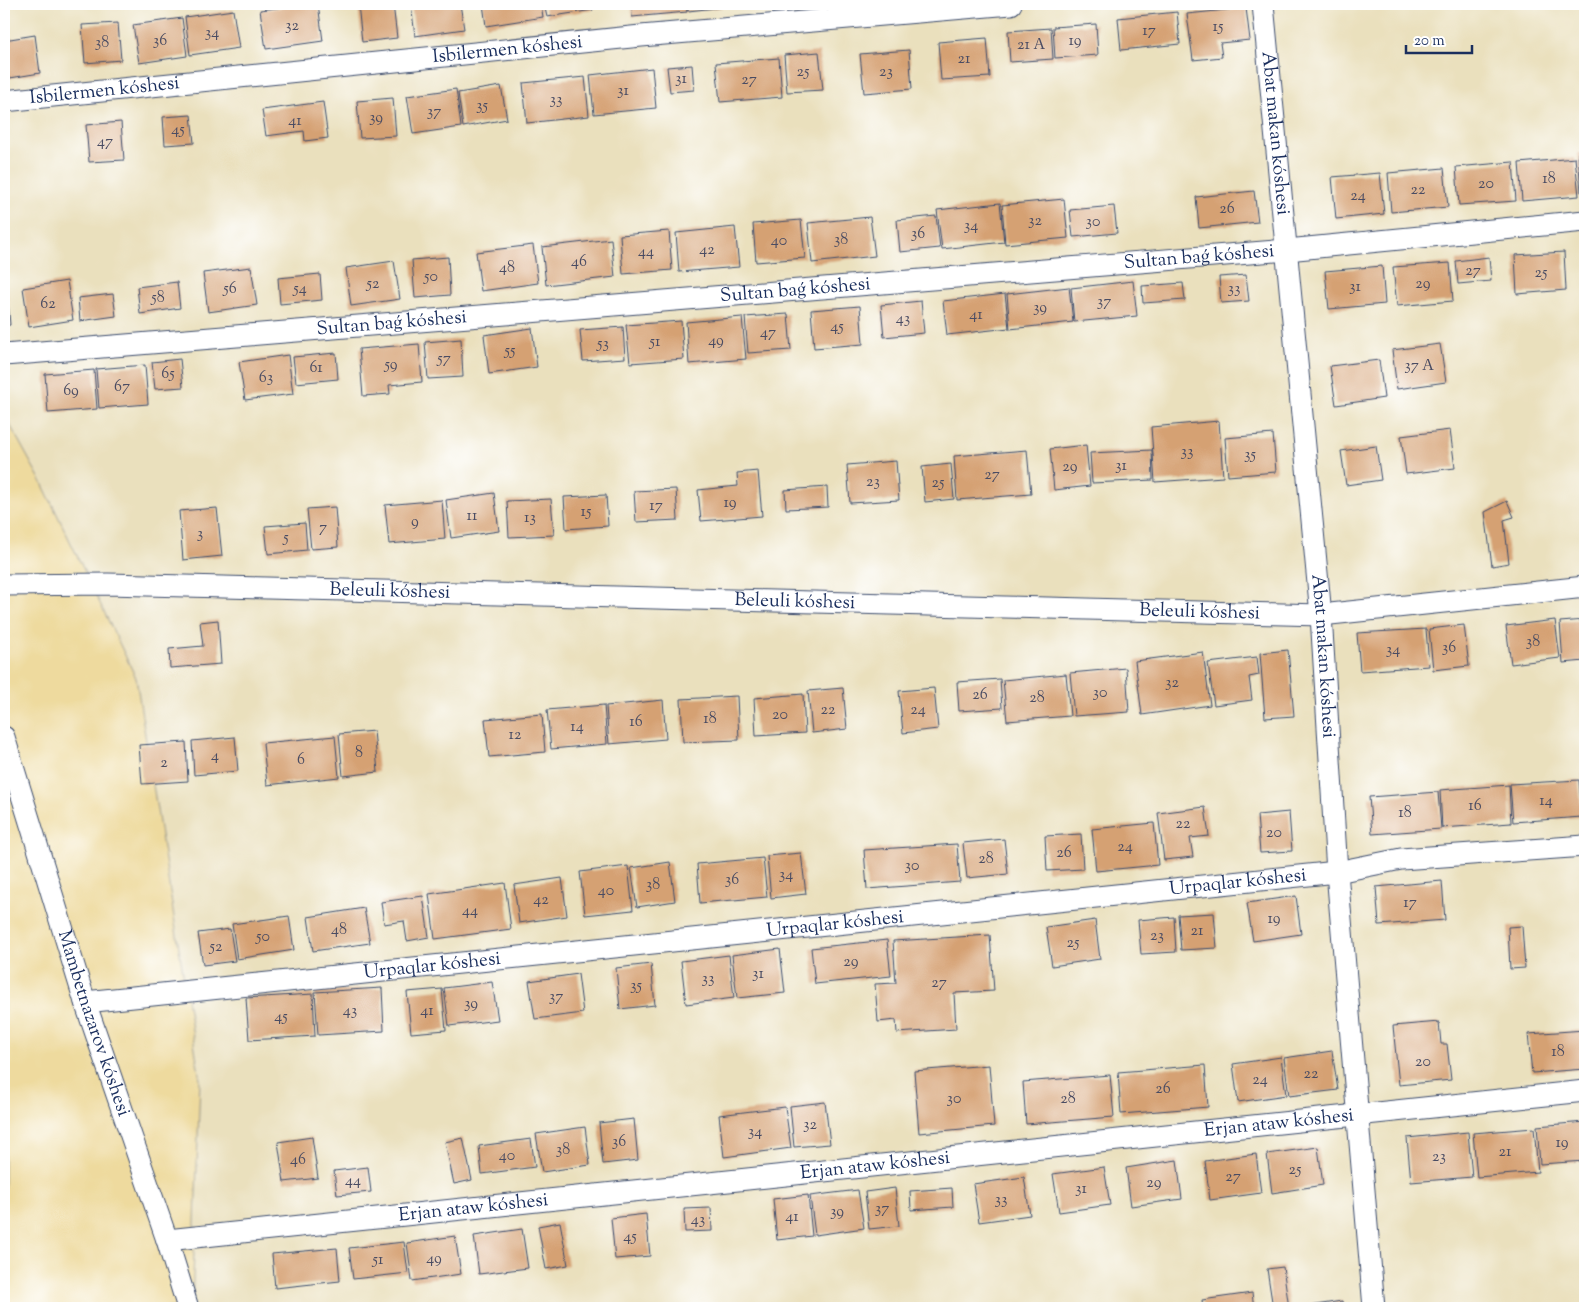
<svg xmlns="http://www.w3.org/2000/svg" width="1589" height="1312" viewBox="0 0 1589 1312" font-family="'Sorts Mill Goudy',serif">
  <style>
    .sand { fill: #eeda9e; stroke: #84847e }
    .building { fill: #d5a173 }
    .lines { fill: none; stroke-linecap: round; stroke-linejoin: round }
    .street-casing { stroke: #3a4a6c; stroke-width: 23 }
    .street { stroke: #fff; stroke-width: 21 }
    .labels { text-anchor: middle; dominant-baseline: central; stroke-width: 4.5; stroke-linejoin: round; paint-order: stroke }
    .number-label { font-size: 16px; fill: #4a4c63 }
    .street-label { font-size: 19px; fill: #1b2f5e; stroke: #fff }
  </style>
  <rect width="100%" height="100%" fill="#fff"/>
  <filter id="ink" filterUnits="userSpaceOnUse"><feTurbulence type="fractalNoise" baseFrequency=".02" numOctaves="2"/><feDisplacementMap in="SourceGraphic" scale="10" xChannelSelector="R" yChannelSelector="G"/><feConvolveMatrix kernelMatrix="1 2 1 2 8 2 1 2 1" color-interpolation-filters="sRGB"/></filter>
  <filter id="wash" filterUnits="userSpaceOnUse"><feTurbulence type="fractalNoise" baseFrequency=".0096" numOctaves="4" result="noise"/><feDisplacementMap in="SourceGraphic" scale="20" xChannelSelector="R" yChannelSelector="G"/><feGaussianBlur stdDeviation="1.12" result="paint"/><feColorMatrix in="noise" values="0 0 0 0 0 0 0 0 0 0 0 0 0 0 0 0 0 1.4 0 .05"/><feComposite in="paint" operator="in"/></filter>
  <g filter="url(#wash)">
    <rect width="100%" height="100%" fill="#eae0bd"/>
    <!-- sand -->
    <path class="sand" d="M 4,414 L 42,483 L 136,678 L 200,1080 L 192,1308 L 4,1308 Z"/>
    <g id="blocks">
      <!-- building -->
      <path class="building" d="M 309,4 L 318,4 L 323,41 L 266,49 L 260,10 Z
        M 358,4 L 393,4 L 397,38 L 362,42 Z
        M 411,4 L 460,4 L 464,29 L 415,36 Z
        M 483,4 L 541,4 L 543,17 L 486,26 Z
        M 544,4 L 592,4 L 593,10 L 547,17 Z
        M 631,4 L 686,4 L 687,12 L 632,17 Z
        M 687,4 L 743,4 L 743,5 L 688,11 Z
        M 1246,8 L 1250,40 L 1220,43 L 1222,57 L 1193,60 L 1187,14 Z
        M 233,10 L 239,48 L 190,55 L 185,17 Z
        M 1177,12 L 1180,44 L 1121,50 L 1118,18 Z
        M 182,18 L 187,56 L 139,63 L 133,25 Z
        M 118,23 L 121,60 L 85,63 L 82,25 Z
        M 1096,24 L 1098,55 L 1055,58 L 1053,27 Z
        M 1051,28 L 1053,59 L 1010,62 L 1008,31 Z
        M 35,35 L 40,73 L 4,79 L 4,40 Z
        M 987,38 L 990,77 L 941,80 L 938,42 Z
        M 909,50 L 912,89 L 864,93 L 860,54 Z
        M 819,52 L 823,90 L 787,92 L 784,55 Z
        M 779,58 L 782,97 L 720,102 L 716,63 Z
        M 692,65 L 694,90 L 670,92 L 667,67 Z
        M 652,68 L 656,108 L 594,114 L 590,75 Z
        M 585,77 L 589,116 L 527,123 L 523,83 Z
        M 501,86 L 507,119 L 463,127 L 458,93 Z
        M 456,89 L 461,127 L 413,134 L 407,96 Z
        M 393,98 L 396,136 L 360,138 L 357,101 Z
        M 323,102 L 328,138 L 305,141 L 304,131 L 266,136 L 262,110 Z
        M 191,115 L 194,143 L 165,145 L 163,117 Z
        M 121,122 L 124,160 L 89,162 L 86,125 Z
        M 1578,153 L 1585,153 L 1585,192 L 1581,192 Z
        M 1575,158 L 1579,196 L 1522,201 L 1519,163 Z
        M 1513,162 L 1516,201 L 1459,205 L 1456,167 Z
        M 1444,168 L 1448,207 L 1391,212 L 1388,173 Z
        M 1380,173 L 1384,214 L 1336,219 L 1332,177 Z
        M 1254,191 L 1258,222 L 1199,228 L 1196,197 Z
        M 1064,199 L 1068,238 L 1005,244 L 1002,205 Z
        M 1000,203 L 1004,242 L 942,249 L 937,210 Z
        M 1114,206 L 1117,233 L 1073,237 L 1070,210 Z
        M 936,216 L 940,248 L 900,252 L 897,220 Z
        M 870,217 L 875,256 L 812,263 L 808,223 Z
        M 801,220 L 805,258 L 756,262 L 753,224 Z
        M 735,227 L 739,267 L 679,272 L 676,233 Z
        M 669,231 L 672,270 L 623,274 L 620,235 Z
        M 611,239 L 615,277 L 546,285 L 542,247 Z
        M 533,245 L 538,283 L 481,291 L 476,252 Z
        M 1564,252 L 1566,290 L 1517,294 L 1515,255 Z
        M 448,257 L 450,295 L 415,298 L 412,260 Z
        M 1489,257 L 1491,281 L 1458,284 L 1456,261 Z
        M 394,261 L 400,299 L 351,306 L 346,268 Z
        M 1450,263 L 1453,301 L 1397,306 L 1393,267 Z
        M 1382,266 L 1385,304 L 1329,309 L 1325,271 Z
        M 251,267 L 257,305 L 208,312 L 203,273 Z
        M 320,274 L 322,300 L 280,304 L 278,278 Z
        M 1246,275 L 1249,301 L 1221,303 L 1219,277 Z
        M 67,281 L 73,320 L 29,327 L 23,288 Z
        M 1133,281 L 1137,316 L 1074,322 L 1071,288 Z
        M 177,282 L 180,308 L 140,314 L 137,287 Z
        M 1183,283 L 1185,300 L 1143,303 L 1142,286 Z
        M 1069,287 L 1073,322 L 1010,329 L 1007,294 Z
        M 4,288 L 7,288 L 10,325 L 4,326 Z
        M 113,294 L 116,316 L 80,321 L 78,298 Z
        M 1005,294 L 1009,328 L 947,335 L 943,301 Z
        M 921,301 L 924,333 L 884,337 L 881,305 Z
        M 860,306 L 863,344 L 814,348 L 811,310 Z
        M 788,314 L 791,350 L 748,353 L 745,317 Z
        M 742,317 L 746,359 L 689,364 L 686,322 Z
        M 681,321 L 684,359 L 630,363 L 626,325 Z
        M 623,327 L 625,358 L 583,361 L 580,330 Z
        M 532,328 L 537,367 L 489,374 L 484,335 Z
        M 461,339 L 463,377 L 428,379 L 425,342 Z
        M 419,344 L 422,382 L 389,385 L 390,394 L 363,396 L 359,349 Z
        M 1440,344 L 1446,382 L 1397,389 L 1392,350 Z
        M 336,353 L 338,379 L 296,383 L 293,357 Z
        M 288,355 L 293,394 L 245,400 L 239,362 Z
        M 180,359 L 183,387 L 155,389 L 152,362 Z
        M 1379,360 L 1384,398 L 1336,405 L 1330,366 Z
        M 145,365 L 148,404 L 99,408 L 96,369 Z
        M 94,370 L 97,409 L 48,413 L 45,374 Z
        M 1219,421 L 1223,477 L 1155,482 L 1151,427 Z
        M 1450,430 L 1455,468 L 1406,474 L 1401,436 Z
        M 1273,434 L 1276,472 L 1228,476 L 1225,438 Z
        M 1086,445 L 1090,486 L 1054,490 L 1050,449 Z
        M 1376,446 L 1381,480 L 1346,485 L 1341,451 Z
        M 1027,450 L 1031,494 L 957,500 L 954,456 Z
        M 1152,450 L 1153,480 L 1092,483 L 1090,453 Z
        M 896,461 L 899,500 L 850,503 L 847,465 Z
        M 951,464 L 954,499 L 925,502 L 922,467 Z
        M 758,471 L 762,516 L 701,521 L 698,490 L 738,486 L 737,473 Z
        M 827,487 L 828,507 L 786,509 L 785,490 Z
        M 676,489 L 678,520 L 636,522 L 634,491 Z
        M 494,493 L 499,531 L 451,538 L 446,500 Z
        M 606,495 L 608,526 L 566,529 L 564,497 Z
        M 551,499 L 554,535 L 509,537 L 507,501 Z
        M 442,500 L 445,539 L 389,544 L 385,505 Z
        M 1507,501 L 1514,517 L 1504,520 L 1509,563 L 1492,566 L 1485,512 Z
        M 335,507 L 338,547 L 311,549 L 307,509 Z
        M 217,508 L 222,556 L 183,560 L 179,511 Z
        M 305,523 L 307,550 L 268,554 L 265,526 Z
        M 218,620 L 221,664 L 170,668 L 169,649 L 203,646 L 200,622 Z
        M 1555,620 L 1560,658 L 1511,664 L 1506,626 Z
        M 1585,620 L 1585,661 L 1563,663 L 1560,622 Z
        M 1464,625 L 1469,666 L 1433,670 L 1429,629 Z
        M 1426,629 L 1429,666 L 1360,671 L 1357,633 Z
        M 1288,650 L 1294,716 L 1265,718 L 1260,653 Z
        M 1203,652 L 1210,705 L 1142,715 L 1135,661 Z
        M 1257,657 L 1259,675 L 1249,677 L 1252,700 L 1214,705 L 1208,663 Z
        M 1126,668 L 1129,712 L 1074,716 L 1070,673 Z
        M 1066,674 L 1070,716 L 1007,721 L 1003,680 Z
        M 1000,679 L 1002,708 L 959,711 L 957,682 Z
        M 843,688 L 847,729 L 812,733 L 808,691 Z
        M 934,688 L 938,729 L 903,733 L 899,691 Z
        M 803,694 L 805,733 L 756,736 L 754,698 Z
        M 737,696 L 739,740 L 683,742 L 681,699 Z
        M 663,700 L 666,739 L 609,744 L 606,706 Z
        M 604,705 L 607,744 L 551,749 L 547,710 Z
        M 542,714 L 545,752 L 489,757 L 485,719 Z
        M 374,731 L 378,772 L 343,776 L 339,734 Z
        M 335,736 L 339,777 L 267,785 L 263,743 Z
        M 235,737 L 238,771 L 194,775 L 192,741 Z
        M 186,742 L 188,781 L 142,784 L 139,745 Z
        M 1582,773 L 1585,773 L 1585,803 L 1584,803 Z
        M 1579,780 L 1582,817 L 1513,822 L 1510,784 Z
        M 1509,785 L 1511,823 L 1442,828 L 1440,790 Z
        M 1438,792 L 1441,829 L 1372,834 L 1369,797 Z
        M 1205,807 L 1209,836 L 1190,838 L 1193,857 L 1164,860 L 1158,813 Z
        M 1289,812 L 1292,851 L 1260,853 L 1257,815 Z
        M 1154,823 L 1158,865 L 1096,871 L 1092,829 Z
        M 1081,834 L 1083,869 L 1047,871 L 1045,836 Z
        M 1004,839 L 1008,874 L 967,878 L 963,843 Z
        M 957,844 L 960,882 L 867,889 L 864,850 Z
        M 801,853 L 806,894 L 771,898 L 767,856 Z
        M 763,858 L 767,897 L 700,903 L 697,864 Z
        M 670,862 L 675,901 L 637,907 L 631,868 Z
        M 628,866 L 633,910 L 585,915 L 580,872 Z
        M 562,878 L 567,916 L 519,923 L 514,885 Z
        M 1442,881 L 1445,920 L 1379,925 L 1376,887 Z
        M 505,883 L 511,929 L 435,939 L 429,894 Z
        M 423,896 L 429,937 L 407,941 L 404,921 L 384,924 L 381,902 Z
        M 1296,896 L 1301,934 L 1253,941 L 1247,903 Z
        M 364,908 L 370,943 L 313,951 L 308,917 Z
        M 1214,913 L 1217,948 L 1181,950 L 1178,915 Z
        M 289,916 L 294,950 L 237,959 L 232,924 Z
        M 1174,917 L 1176,952 L 1141,954 L 1138,920 Z
        M 1095,920 L 1100,959 L 1052,966 L 1046,927 Z
        M 1522,926 L 1525,968 L 1510,969 L 1508,927 Z
        M 230,929 L 235,961 L 203,965 L 198,933 Z
        M 990,935 L 994,991 L 954,993 L 956,1029 L 897,1033 L 896,1020 L 878,1022 L 875,984 L 896,983 L 893,941 Z
        M 887,940 L 891,976 L 815,984 L 811,948 Z
        M 780,949 L 785,993 L 737,998 L 732,955 Z
        M 729,955 L 734,998 L 686,1004 L 681,961 Z
        M 651,964 L 655,1005 L 620,1009 L 616,968 Z
        M 578,974 L 583,1013 L 535,1019 L 529,981 Z
        M 492,982 L 498,1020 L 449,1026 L 444,988 Z
        M 382,988 L 384,1031 L 318,1035 L 315,992 Z
        M 442,989 L 446,1030 L 411,1033 L 407,992 Z
        M 313,994 L 315,1036 L 249,1040 L 246,998 Z
        M 1439,1022 L 1441,1044 L 1447,1044 L 1451,1080 L 1399,1085 L 1393,1026 Z
        M 1585,1030 L 1585,1069 L 1532,1073 L 1528,1034 Z
        M 1332,1051 L 1338,1090 L 1289,1096 L 1284,1058 Z
        M 1281,1057 L 1286,1095 L 1238,1102 L 1233,1064 Z
        M 989,1065 L 994,1126 L 919,1133 L 914,1071 Z
        M 1205,1065 L 1208,1107 L 1121,1114 L 1118,1072 Z
        M 1110,1075 L 1114,1117 L 1026,1124 L 1023,1082 Z
        M 825,1102 L 830,1144 L 794,1147 L 790,1106 Z
        M 785,1107 L 791,1148 L 724,1157 L 719,1115 Z
        M 634,1119 L 638,1160 L 603,1164 L 599,1123 Z
        M 1585,1122 L 1585,1161 L 1540,1164 L 1537,1126 Z
        M 585,1127 L 590,1165 L 542,1172 L 536,1134 Z
        M 1534,1128 L 1538,1172 L 1477,1177 L 1473,1133 Z
        M 1468,1132 L 1472,1177 L 1411,1182 L 1407,1138 Z
        M 312,1137 L 318,1178 L 284,1182 L 278,1142 Z
        M 463,1138 L 472,1180 L 454,1184 L 445,1142 Z
        M 531,1139 L 535,1167 L 482,1174 L 479,1146 Z
        M 1318,1147 L 1323,1185 L 1272,1193 L 1267,1154 Z
        M 1256,1154 L 1261,1193 L 1210,1200 L 1205,1161 Z
        M 1177,1160 L 1182,1199 L 1131,1206 L 1126,1168 Z
        M 368,1167 L 371,1192 L 337,1195 L 334,1171 Z
        M 1104,1167 L 1110,1205 L 1059,1212 L 1053,1174 Z
        M 1024,1177 L 1030,1215 L 979,1222 L 973,1184 Z
        M 895,1188 L 899,1226 L 869,1229 L 865,1192 Z
        M 952,1188 L 953,1207 L 911,1210 L 910,1191 Z
        M 858,1190 L 864,1228 L 815,1235 L 810,1196 Z
        M 808,1195 L 812,1236 L 777,1240 L 773,1199 Z
        M 711,1208 L 712,1231 L 685,1232 L 684,1209 Z
        M 646,1214 L 650,1256 L 615,1259 L 611,1218 Z
        M 560,1222 L 568,1265 L 546,1269 L 538,1226 Z
        M 522,1229 L 528,1268 L 479,1274 L 474,1236 Z
        M 455,1236 L 461,1274 L 412,1281 L 407,1243 Z
        M 404,1242 L 408,1273 L 353,1279 L 349,1248 Z
        M 337,1248 L 340,1281 L 275,1288 L 272,1254 Z
        M 1283,1267 L 1289,1308 L 1273,1308 L 1267,1269 Z
        M 1252,1293 L 1254,1308 L 1203,1308 L 1202,1300 Z
        M 1342,1301 L 1343,1308 L 1302,1308 L 1302,1307 Z"/>
    </g>
  </g>
  <g filter="url(#ink)">
    <use href="#blocks" fill-opacity="0" stroke="#3a4a6c" stroke-width="1"/>
    <g class="lines">
      <defs>
        <g id="street">
          <path id="s1" d="M 1263,4 L 1321,615 L 1337,872 L 1374,1308"/>
          <path id="s2" d="M 4,101 L 641,36 L 1011,4"/>
          <path id="s3" d="M 4,355 L 1287,250 L 1585,221"/>
          <path id="s4" d="M 4,585 L 108,584 L 1321,615 L 1585,587"/>
          <path id="s5" d="M 4,737 L 85,1002 L 167,1240 L 188,1308"/>
          <path id="s6" d="M 85,1002 L 1337,872 L 1401,859 L 1585,846"/>
          <path id="s7" d="M 167,1240 L 1585,1091"/>
        </g>
      </defs>
      <!-- street casing -->
      <use href="#street" class="street-casing"/>
      <!-- street -->
      <use href="#street" class="street"/>
    </g>
  </g>
  <g class="labels">
    <!-- number labels -->
    <g class="number-label">
      <text x="292" y="26">32</text>
      <text x="1218" y="27">15</text>
      <text x="1149" y="31">17</text>
      <text x="212" y="33">34</text>
      <text x="160" y="41">36</text>
      <text x="1075" y="41">19</text>
      <text x="102" y="43">38</text>
      <text x="1031" y="45">21 А</text>
      <text x="964" y="59">21</text>
      <text x="803" y="72">25</text>
      <text x="886" y="72">23</text>
      <text x="681" y="79">31</text>
      <text x="749" y="80">27</text>
      <text x="623" y="91">31</text>
      <text x="556" y="100">33</text>
      <text x="482" y="106">35</text>
      <text x="434" y="112">37</text>
      <text x="376" y="118">39</text>
      <text x="295" y="121">41</text>
      <text x="178" y="130">45</text>
      <text x="105" y="142">47</text>
      <text x="1549" y="179">18</text>
      <text x="1486" y="184">20</text>
      <text x="1418" y="190">22</text>
      <text x="1358" y="196">24</text>
      <text x="1227" y="209">26</text>
      <text x="1035" y="221">32</text>
      <text x="1093" y="222">30</text>
      <text x="971" y="226">34</text>
      <text x="918" y="234">36</text>
      <text x="841" y="240">38</text>
      <text x="779" y="241">40</text>
      <text x="707" y="250">42</text>
      <text x="646" y="252">44</text>
      <text x="579" y="262">46</text>
      <text x="507" y="268">48</text>
      <text x="1473" y="271">27</text>
      <text x="1541" y="273">25</text>
      <text x="431" y="277">50</text>
      <text x="373" y="284">52</text>
      <text x="1423" y="284">29</text>
      <text x="1355" y="287">31</text>
      <text x="230" y="289">56</text>
      <text x="300" y="289">54</text>
      <text x="1234" y="289">33</text>
      <text x="158" y="298">58</text>
      <text x="1104" y="302">37</text>
      <text x="48" y="304">62</text>
      <text x="1040" y="308">39</text>
      <text x="976" y="315">41</text>
      <text x="903" y="319">43</text>
      <text x="837" y="327">45</text>
      <text x="768" y="333">47</text>
      <text x="716" y="341">49</text>
      <text x="655" y="342">51</text>
      <text x="603" y="344">53</text>
      <text x="510" y="351">55</text>
      <text x="444" y="359">57</text>
      <text x="391" y="365">59</text>
      <text x="1419" y="366">37 А</text>
      <text x="316" y="368">61</text>
      <text x="168" y="374">65</text>
      <text x="266" y="378">63</text>
      <text x="122" y="387">67</text>
      <text x="71" y="391">69</text>
      <text x="1187" y="452">33</text>
      <text x="1250" y="455">35</text>
      <text x="1121" y="466">31</text>
      <text x="1070" y="467">29</text>
      <text x="992" y="475">27</text>
      <text x="873" y="482">23</text>
      <text x="938" y="483">25</text>
      <text x="730" y="503">19</text>
      <text x="656" y="506">17</text>
      <text x="586" y="512">15</text>
      <text x="472" y="516">11</text>
      <text x="530" y="518">13</text>
      <text x="415" y="522">9</text>
      <text x="323" y="528">7</text>
      <text x="200" y="534">3</text>
      <text x="286" y="538">5</text>
      <text x="1533" y="642">38</text>
      <text x="1449" y="648">36</text>
      <text x="1393" y="650">34</text>
      <text x="1172" y="683">32</text>
      <text x="1100" y="693">30</text>
      <text x="980" y="695">26</text>
      <text x="1037" y="698">28</text>
      <text x="828" y="710">22</text>
      <text x="918" y="710">24</text>
      <text x="780" y="715">20</text>
      <text x="710" y="719">18</text>
      <text x="636" y="722">16</text>
      <text x="577" y="727">14</text>
      <text x="515" y="735">12</text>
      <text x="359" y="753">8</text>
      <text x="215" y="756">4</text>
      <text x="301" y="760">6</text>
      <text x="164" y="763">2</text>
      <text x="1546" y="801">14</text>
      <text x="1475" y="806">16</text>
      <text x="1405" y="813">18</text>
      <text x="1183" y="824">22</text>
      <text x="1274" y="833">20</text>
      <text x="1125" y="847">24</text>
      <text x="1064" y="853">26</text>
      <text x="986" y="859">28</text>
      <text x="912" y="866">30</text>
      <text x="786" y="875">34</text>
      <text x="732" y="880">36</text>
      <text x="653" y="885">38</text>
      <text x="606" y="891">40</text>
      <text x="541" y="900">42</text>
      <text x="1410" y="903">17</text>
      <text x="470" y="911">44</text>
      <text x="1274" y="919">19</text>
      <text x="339" y="930">48</text>
      <text x="1197" y="931">21</text>
      <text x="1157" y="936">23</text>
      <text x="263" y="937">50</text>
      <text x="1073" y="943">25</text>
      <text x="216" y="947">52</text>
      <text x="851" y="962">29</text>
      <text x="758" y="974">31</text>
      <text x="708" y="979">33</text>
      <text x="939" y="983">27</text>
      <text x="636" y="986">35</text>
      <text x="556" y="997">37</text>
      <text x="471" y="1004">39</text>
      <text x="350" y="1011">43</text>
      <text x="427" y="1011">41</text>
      <text x="281" y="1017">45</text>
      <text x="1558" y="1052">18</text>
      <text x="1423" y="1062">20</text>
      <text x="1311" y="1074">22</text>
      <text x="1260" y="1080">24</text>
      <text x="1163" y="1089">26</text>
      <text x="954" y="1099">30</text>
      <text x="1068" y="1099">28</text>
      <text x="810" y="1125">32</text>
      <text x="755" y="1132">34</text>
      <text x="619" y="1142">36</text>
      <text x="1562" y="1143">19</text>
      <text x="563" y="1150">38</text>
      <text x="1505" y="1152">21</text>
      <text x="507" y="1156">40</text>
      <text x="1439" y="1157">23</text>
      <text x="298" y="1160">46</text>
      <text x="1295" y="1170">25</text>
      <text x="1233" y="1177">27</text>
      <text x="353" y="1181">44</text>
      <text x="1154" y="1183">29</text>
      <text x="1081" y="1189">31</text>
      <text x="1001" y="1200">33</text>
      <text x="882" y="1209">37</text>
      <text x="837" y="1212">39</text>
      <text x="792" y="1217">41</text>
      <text x="698" y="1220">43</text>
      <text x="630" y="1237">45</text>
      <text x="434" y="1259">49</text>
      <text x="378" y="1260">51</text>
    </g>
    <!-- street labels -->
    <g class="street-label">
      <text stroke="none"><textPath href="#s2" startOffset="506">Isbilermen kóshesi</textPath></text>
      <text stroke="none"><textPath href="#s2" startOffset="101">Isbilermen kóshesi</textPath></text>
      <text stroke="none"><textPath href="#s1" startOffset="130">Abat makan kóshesi</textPath></text>
      <text stroke="none"><textPath href="#s3" startOffset="1199">Sultan baǵ kóshesi</textPath></text>
      <text stroke="none"><textPath href="#s3" startOffset="794">Sultan baǵ kóshesi</textPath></text>
      <text stroke="none"><textPath href="#s3" startOffset="389">Sultan baǵ kóshesi</textPath></text>
      <text stroke="none"><textPath href="#s4" startOffset="386">Beleuli kóshesi</textPath></text>
      <text stroke="none"><textPath href="#s4" startOffset="791">Beleuli kóshesi</textPath></text>
      <text stroke="none"><textPath href="#s4" startOffset="1196">Beleuli kóshesi</textPath></text>
      <text stroke="none"><textPath href="#s1" startOffset="655">Abat makan kóshesi</textPath></text>
      <text stroke="none"><textPath href="#s6" startOffset="1159">Urpaqlar kóshesi</textPath></text>
      <text stroke="none"><textPath href="#s6" startOffset="754">Urpaqlar kóshesi</textPath></text>
      <text stroke="none"><textPath href="#s6" startOffset="349">Urpaqlar kóshesi</textPath></text>
      <text stroke="none"><textPath href="#s5" startOffset="300">Mambetnazarov kóshesi</textPath></text>
      <text stroke="none"><textPath href="#s7" startOffset="1118">Erjan ataw kóshesi</textPath></text>
      <text stroke="none"><textPath href="#s7" startOffset="712">Erjan ataw kóshesi</textPath></text>
      <text stroke="none"><textPath href="#s7" startOffset="308">Erjan ataw kóshesi</textPath></text>
    </g>
  </g>
  <!-- margin -->
  <rect width="1589" height="1312" fill="none" stroke="#fff" stroke-width="20"/>
  <!-- scale -->
  <path d="M1406 45v8h66v-8" fill="none" stroke="#1b2f5e" stroke-width="2.5"/>
  <text x="1414" y="45" font-size="15" fill="#1b2f5e" stroke="#ffffff" stroke-width="4" paint-order="stroke">20 m</text>
</svg>
